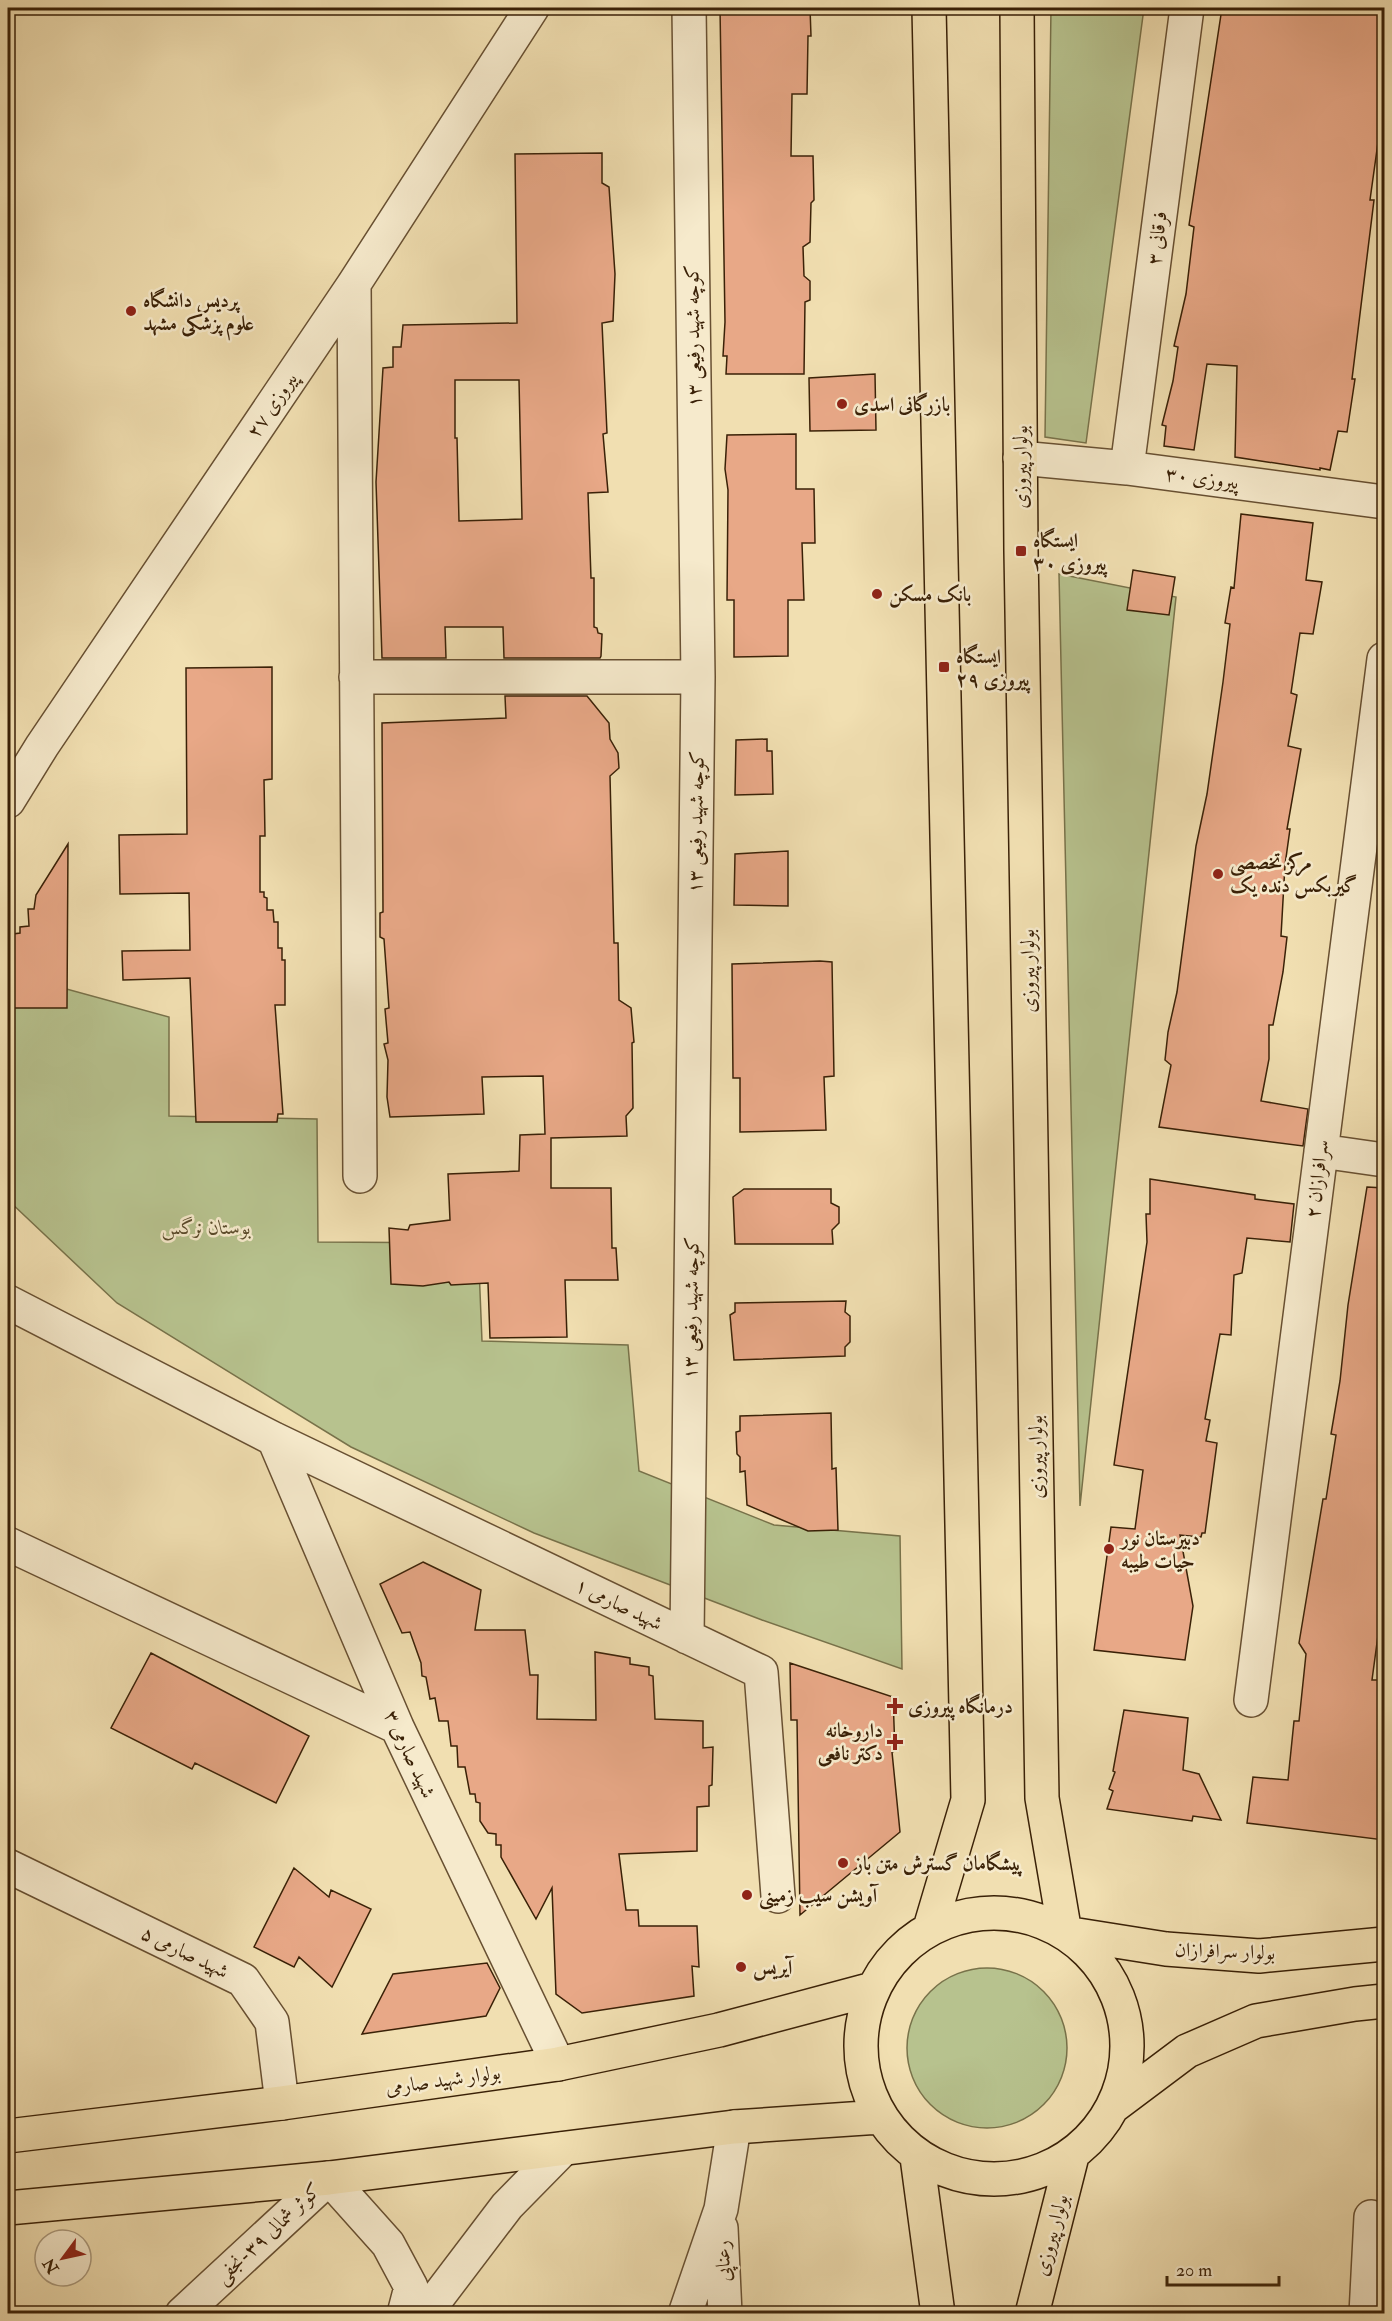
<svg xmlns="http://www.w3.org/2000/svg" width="1392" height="2321" viewBox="0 0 1392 2321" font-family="'IM FELL Double Pica',Amiri,serif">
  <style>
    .green { fill: #b7c28e; stroke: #78724a; stroke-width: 1.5 }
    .building { fill: #e8a887; stroke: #3a2107; stroke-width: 1.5; fill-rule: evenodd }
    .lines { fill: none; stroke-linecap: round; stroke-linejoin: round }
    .minor-casing { stroke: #685032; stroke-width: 36 }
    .major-casing { stroke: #3a2107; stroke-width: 36 }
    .minor { stroke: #f6eacc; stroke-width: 33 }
    .major { stroke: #f1dfb1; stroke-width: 33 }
    .poi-dot { fill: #8f2418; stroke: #f6eacc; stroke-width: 2 }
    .labels { text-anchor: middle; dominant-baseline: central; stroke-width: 5; stroke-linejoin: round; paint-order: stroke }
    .street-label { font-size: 20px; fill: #3a2107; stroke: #f6eacc }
    .poi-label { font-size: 20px; font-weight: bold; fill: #3a2107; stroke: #f6eacc; text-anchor: start }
    .park-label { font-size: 20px; font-style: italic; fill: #594929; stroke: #f6eacc }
  </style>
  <rect width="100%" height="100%" fill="#f1dfb1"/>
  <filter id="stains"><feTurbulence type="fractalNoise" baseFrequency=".00333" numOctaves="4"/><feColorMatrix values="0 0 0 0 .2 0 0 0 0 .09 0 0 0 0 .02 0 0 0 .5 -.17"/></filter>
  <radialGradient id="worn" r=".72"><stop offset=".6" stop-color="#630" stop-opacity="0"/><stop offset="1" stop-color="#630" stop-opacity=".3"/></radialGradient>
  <!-- green -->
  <path class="green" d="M 1051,8 L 1144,8 L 1086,443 L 1045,437 Z
    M 1059,574 L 1176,597 L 1080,1506 Z
    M 8,973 L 169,1017 L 169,1116 L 317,1119 L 318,1242 L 478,1243 L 482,1341 L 628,1345 L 639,1471 L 774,1525 L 900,1536 L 902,1669 L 762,1620 L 534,1533 L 351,1447 L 117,1303 L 8,1200 Z
    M907 2048a80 80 0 1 1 160 0a80 80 0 1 1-160 0Z"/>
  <!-- building -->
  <path class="building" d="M 720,8 L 810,8 L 811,36 L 808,36 L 807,94 L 792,94 L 791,156 L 813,156 L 814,200 L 811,203 L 810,242 L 803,247 L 804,276 L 810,281 L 810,300 L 805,302 L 804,374 L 726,374 L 727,356 L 723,356 L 725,322 Z
    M 1222,8 L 1384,8 L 1384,99 L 1370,200 L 1374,200 L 1352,379 L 1355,379 L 1347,432 L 1338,431 L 1330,470 L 1320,468 L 1320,470 L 1235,457 L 1237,366 L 1207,364 L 1194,450 L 1164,446 L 1166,426 L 1162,425 L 1173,381 L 1178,347 L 1174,346 L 1186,294 L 1194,227 L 1189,225 Z
    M 602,153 L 602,183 L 609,187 L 615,274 L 613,321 L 602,323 L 607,433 L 603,434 L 608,492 L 588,493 L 591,578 L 594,578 L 594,627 L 597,628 L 598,633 L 602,634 L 601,656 L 600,658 L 504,658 L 503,627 L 445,627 L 446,658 L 382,658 L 376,482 L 383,368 L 393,367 L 393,347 L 401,347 L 403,325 L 517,323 L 515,154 ZM 455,380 L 519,380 L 522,519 L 459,521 L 457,438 L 455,438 Z
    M 875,374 L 876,430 L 810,431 L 809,378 Z
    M 796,434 L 796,489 L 814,489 L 815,543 L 802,543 L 804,600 L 788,600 L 788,656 L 734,657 L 734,600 L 727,600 L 728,490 L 725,469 L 727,435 Z
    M 1241,514 L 1313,523 L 1306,580 L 1322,582 L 1313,634 L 1300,633 L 1291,693 L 1297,695 L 1288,746 L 1301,749 L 1287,829 L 1290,829 L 1285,865 L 1281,936 L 1287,937 L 1283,972 L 1273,1025 L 1269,1025 L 1269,1059 L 1261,1101 L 1308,1109 L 1303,1146 L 1159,1127 L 1171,1065 L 1165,1060 L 1168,1032 L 1177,992 L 1196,846 L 1207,794 L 1223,682 L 1230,624 L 1225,623 L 1231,587 L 1234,588 Z
    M 1133,570 L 1175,577 L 1169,615 L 1127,610 Z
    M 272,667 L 272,779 L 264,780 L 265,836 L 260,836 L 260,892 L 264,892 L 264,897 L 267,898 L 267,910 L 273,910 L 274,922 L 278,922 L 278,948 L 282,948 L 282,960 L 285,960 L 285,1005 L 275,1005 L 283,1114 L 278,1114 L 277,1122 L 196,1122 L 190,978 L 123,980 L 122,951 L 190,950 L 189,893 L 120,894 L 119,835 L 187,834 L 186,668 Z
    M 505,696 L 587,696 L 609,723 L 610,739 L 618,753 L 619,768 L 610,776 L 614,943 L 618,943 L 619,1000 L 631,1008 L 634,1042 L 632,1043 L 633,1108 L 626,1116 L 627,1136 L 551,1138 L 551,1188 L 611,1188 L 612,1248 L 616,1248 L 618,1280 L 565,1280 L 567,1337 L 490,1338 L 488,1283 L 451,1285 L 449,1282 L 423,1286 L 391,1284 L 389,1228 L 408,1230 L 410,1225 L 450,1220 L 448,1174 L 519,1171 L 520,1135 L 545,1134 L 543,1076 L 482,1077 L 484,1114 L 390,1117 L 387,1097 L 388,1060 L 384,1044 L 388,1043 L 385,1009 L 389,1008 L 384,939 L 380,937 L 380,913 L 383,912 L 382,723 L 506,718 Z
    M 767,739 L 767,751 L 772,751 L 773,794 L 735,795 L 736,740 Z
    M 68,844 L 67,1008 L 10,1008 L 9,952 L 13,952 L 13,934 L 20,933 L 20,927 L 29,926 L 28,909 L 34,909 L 36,895 Z
    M 788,851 L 788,906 L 734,905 L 735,854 Z
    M 820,961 L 832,962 L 834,1076 L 824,1077 L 826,1130 L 740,1132 L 740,1078 L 733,1078 L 732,964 Z
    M 1150,1179 L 1255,1195 L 1255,1199 L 1294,1204 L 1290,1242 L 1247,1238 L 1242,1273 L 1234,1275 L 1231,1335 L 1220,1334 L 1205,1419 L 1210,1420 L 1206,1441 L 1217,1443 L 1205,1533 L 1202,1533 L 1201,1537 L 1180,1535 L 1193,1606 L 1185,1660 L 1094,1650 L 1111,1527 L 1135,1529 L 1143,1470 L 1114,1465 L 1147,1242 L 1146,1214 L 1150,1214 Z
    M 1367,1187 L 1384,1188 L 1384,1614 L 1381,1613 L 1372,1680 L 1384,1680 L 1384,1840 L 1247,1823 L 1253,1777 L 1288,1780 L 1294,1721 L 1299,1721 L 1306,1654 L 1299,1643 L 1323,1499 L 1326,1499 L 1336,1435 L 1331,1434 L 1340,1381 L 1348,1305 Z
    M 744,1189 L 831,1189 L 831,1203 L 839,1207 L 839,1223 L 832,1230 L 833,1244 L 735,1244 L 733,1197 Z
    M 846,1301 L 845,1312 L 850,1316 L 850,1342 L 845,1347 L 845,1356 L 734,1360 L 730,1315 L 735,1312 L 735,1303 Z
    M 831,1413 L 832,1469 L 836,1468 L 838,1530 L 808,1531 L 747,1505 L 745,1471 L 740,1472 L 740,1457 L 737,1454 L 736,1432 L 740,1431 L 740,1416 Z
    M 423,1562 L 481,1590 L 475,1630 L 525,1630 L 530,1675 L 538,1675 L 537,1719 L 596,1720 L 595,1652 L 630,1658 L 630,1664 L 649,1667 L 649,1675 L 653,1676 L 655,1719 L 703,1721 L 703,1748 L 713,1747 L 712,1785 L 709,1786 L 709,1806 L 697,1807 L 697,1851 L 619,1854 L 626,1910 L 638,1910 L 639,1926 L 697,1926 L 699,1967 L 692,1966 L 694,1996 L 582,2013 L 556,1994 L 552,1888 L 536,1919 L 501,1857 L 501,1845 L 496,1845 L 496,1834 L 488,1833 L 480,1821 L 480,1803 L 476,1802 L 475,1794 L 470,1794 L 465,1767 L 458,1767 L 457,1746 L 451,1746 L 448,1721 L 439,1721 L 435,1698 L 430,1699 L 426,1677 L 422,1676 L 421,1663 L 410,1632 L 402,1633 L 380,1584 Z
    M 151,1653 L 309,1736 L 276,1803 L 195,1763 L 192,1769 L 111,1728 Z
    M 790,1663 L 893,1697 L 895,1751 L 892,1752 L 900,1832 L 800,1915 L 797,1720 L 791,1720 Z
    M 1124,1710 L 1188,1718 L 1183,1770 L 1199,1774 L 1221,1820 L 1193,1816 L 1192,1821 L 1107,1809 L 1113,1791 L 1109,1789 L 1115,1772 L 1113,1771 Z
    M 294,1868 L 329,1897 L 331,1890 L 371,1909 L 332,1987 L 299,1957 L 294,1967 L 254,1947 Z
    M 487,1963 L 500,1988 L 486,2016 L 362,2034 L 393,1974 Z"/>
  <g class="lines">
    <defs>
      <path id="minor" d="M 354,284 L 360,1176
        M 1020,458 L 1127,468 L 1384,502
        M 1127,468 L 1187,8
        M 356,677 L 698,677
        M 8,801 L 42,746 L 354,284 L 532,8
        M 1321,1151 L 1384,1160
        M 8,1302 L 274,1439 L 761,1672 L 778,1896
        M 274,1439 L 397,1727 L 558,2064
        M 8,1544 L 397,1727
        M 687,1637 L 698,677 L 689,8
        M 1251,1700 L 1384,659
        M 8,1866 L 243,1980 L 272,2022 L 282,2103
        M 721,2228 L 725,2314
        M 182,2314 L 329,2178 L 388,2244 L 411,2287 L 404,2314
        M 425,2314 L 507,2206 L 563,2149
        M 685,2314 L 721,2209 L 734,2127
        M 1366,2314 L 1371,2217"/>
      <path id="major" d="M 929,8 L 968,1800 L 930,1928
        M 1017,8 L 1021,551 L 1042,1798 L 1065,1933
        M861 2046a133 133 0 1 1 266 0a133 133 0 1 1-266 0Z
        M 1065,1933 L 1166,1949 L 1259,1956 L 1384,1944
        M 1115,2105 L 1187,2051 L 1256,2021 L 1355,2004 L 1384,2001
        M 8,2136 L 282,2103 L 558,2064 L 719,2030 L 873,1989
        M 917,2157 L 938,2314
        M 8,2208 L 329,2178 L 734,2127 L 880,2117
        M 1032,2314 L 1072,2156"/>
    </defs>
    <!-- minor casing -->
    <use href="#minor" class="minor-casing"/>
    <!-- major casing -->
    <use href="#major" class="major-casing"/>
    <!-- minor -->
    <use href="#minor" class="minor"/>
    <!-- major -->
    <use href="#major" class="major"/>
  </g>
  <!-- markers -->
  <g class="poi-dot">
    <circle cx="131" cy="311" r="6"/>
    <circle cx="842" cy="404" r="6"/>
    <rect x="1015" y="545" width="12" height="12" rx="3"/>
    <circle cx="877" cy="594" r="6"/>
    <rect x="938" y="661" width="12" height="12" rx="3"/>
    <circle cx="1218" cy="874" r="6"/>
    <circle cx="1109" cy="1549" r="6"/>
    <path d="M892 1697h6v6h6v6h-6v6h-6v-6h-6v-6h6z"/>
    <path d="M892 1733h6v6h6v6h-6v6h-6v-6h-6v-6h6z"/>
    <circle cx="843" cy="1863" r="6"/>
    <circle cx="747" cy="1895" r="6"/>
    <circle cx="741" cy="1967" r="6"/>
  </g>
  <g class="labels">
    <!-- street labels -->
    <g class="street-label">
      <text transform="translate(1157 238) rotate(-83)">فرقانی ۳</text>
      <text transform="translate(693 336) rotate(-91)">کوچه شهید رفیعی ۱۳</text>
      <text transform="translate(272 405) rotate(-56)">پیروزی ۲۷</text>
      <text transform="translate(1020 467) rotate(-90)">بولوار پیروزی</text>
      <text transform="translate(1202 478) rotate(7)">پیروزی ۳۰</text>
      <text transform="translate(696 822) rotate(-89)">کوچه شهید رفیعی ۱۳</text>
      <text transform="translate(1028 971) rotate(-91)">بولوار پیروزی</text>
      <text transform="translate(1317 1179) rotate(-83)">سرافرازان ۲</text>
      <text transform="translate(691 1308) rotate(-89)">کوچه شهید رفیعی ۱۳</text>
      <text transform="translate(1036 1457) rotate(-91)">بولوار پیروزی</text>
      <text transform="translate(619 1604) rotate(26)">شهید صارمی ۱</text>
      <text transform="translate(410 1754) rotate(65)">شهید صارمی ۳</text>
      <text transform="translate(1225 1951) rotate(2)">بولوار سرافرازان</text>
      <text transform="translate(185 1952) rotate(26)">شهید صارمی ۵</text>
      <text transform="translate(443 2080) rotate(-8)">بولوار شهید صارمی</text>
      <text transform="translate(268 2233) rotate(-43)">کوثر شمالی ۳۹-نجفی</text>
      <text transform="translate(1051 2235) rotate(-75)">بولوار پیروزی</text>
      <text transform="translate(723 2261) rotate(-92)">رعناپی</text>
    </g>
    <!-- poi labels -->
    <g class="poi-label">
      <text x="143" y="300">پردیس دانشگاه<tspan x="143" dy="23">علوم پزشکی مشهد</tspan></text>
      <text x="854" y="404">بازرگانی اسدی</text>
      <text x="1033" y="540">ایستگاه<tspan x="1033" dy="23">پیروزی ۳۰</tspan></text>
      <text x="889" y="594">بانک مسکن</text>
      <text x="956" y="656">ایستگاه<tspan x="956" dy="23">پیروزی ۲۹</tspan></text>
      <text x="1230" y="862">مرکز تخصصی<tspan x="1230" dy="23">گیربکس دنده یک</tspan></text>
      <text x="1121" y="1538">دبیرستان نور<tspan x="1121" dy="23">حیات طیبه</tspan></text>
      <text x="908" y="1706">درمانگاه پیروزی</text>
      <text x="883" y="1730" text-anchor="end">داروخانه<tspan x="883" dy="23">دکتر نافعی</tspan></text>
      <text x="855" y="1863">پیشگامان گسترش متن باز</text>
      <text x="759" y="1895">آویشن سیب زمینی</text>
      <text x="753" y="1967">آیریس</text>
    </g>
    <!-- park labels -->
    <g class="park-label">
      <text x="206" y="1227">بوستان نرگس</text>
    </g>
  </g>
  <!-- margin -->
  <rect width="1392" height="2321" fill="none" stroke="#f1dfb1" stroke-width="30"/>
  <rect x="9" y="9" width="1374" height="2303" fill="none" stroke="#3a2107" stroke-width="3"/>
  <rect x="15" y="15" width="1362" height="2291" fill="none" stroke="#3a2107" stroke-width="1.5"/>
  <!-- north arrow -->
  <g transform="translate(63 2258) rotate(237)"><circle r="28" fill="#f6eacc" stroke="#ab9a7d" stroke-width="1.5"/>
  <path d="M0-4.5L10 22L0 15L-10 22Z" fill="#8f2418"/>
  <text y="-9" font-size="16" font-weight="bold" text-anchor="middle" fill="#3a2107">N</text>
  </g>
  <!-- scale -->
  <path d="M1167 2276v9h112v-9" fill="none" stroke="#3a2107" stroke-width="3"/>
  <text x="1176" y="2276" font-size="18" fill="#3a2107" stroke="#f6eacc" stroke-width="4.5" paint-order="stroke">20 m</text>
  <rect width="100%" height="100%" filter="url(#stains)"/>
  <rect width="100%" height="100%" fill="url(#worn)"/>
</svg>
